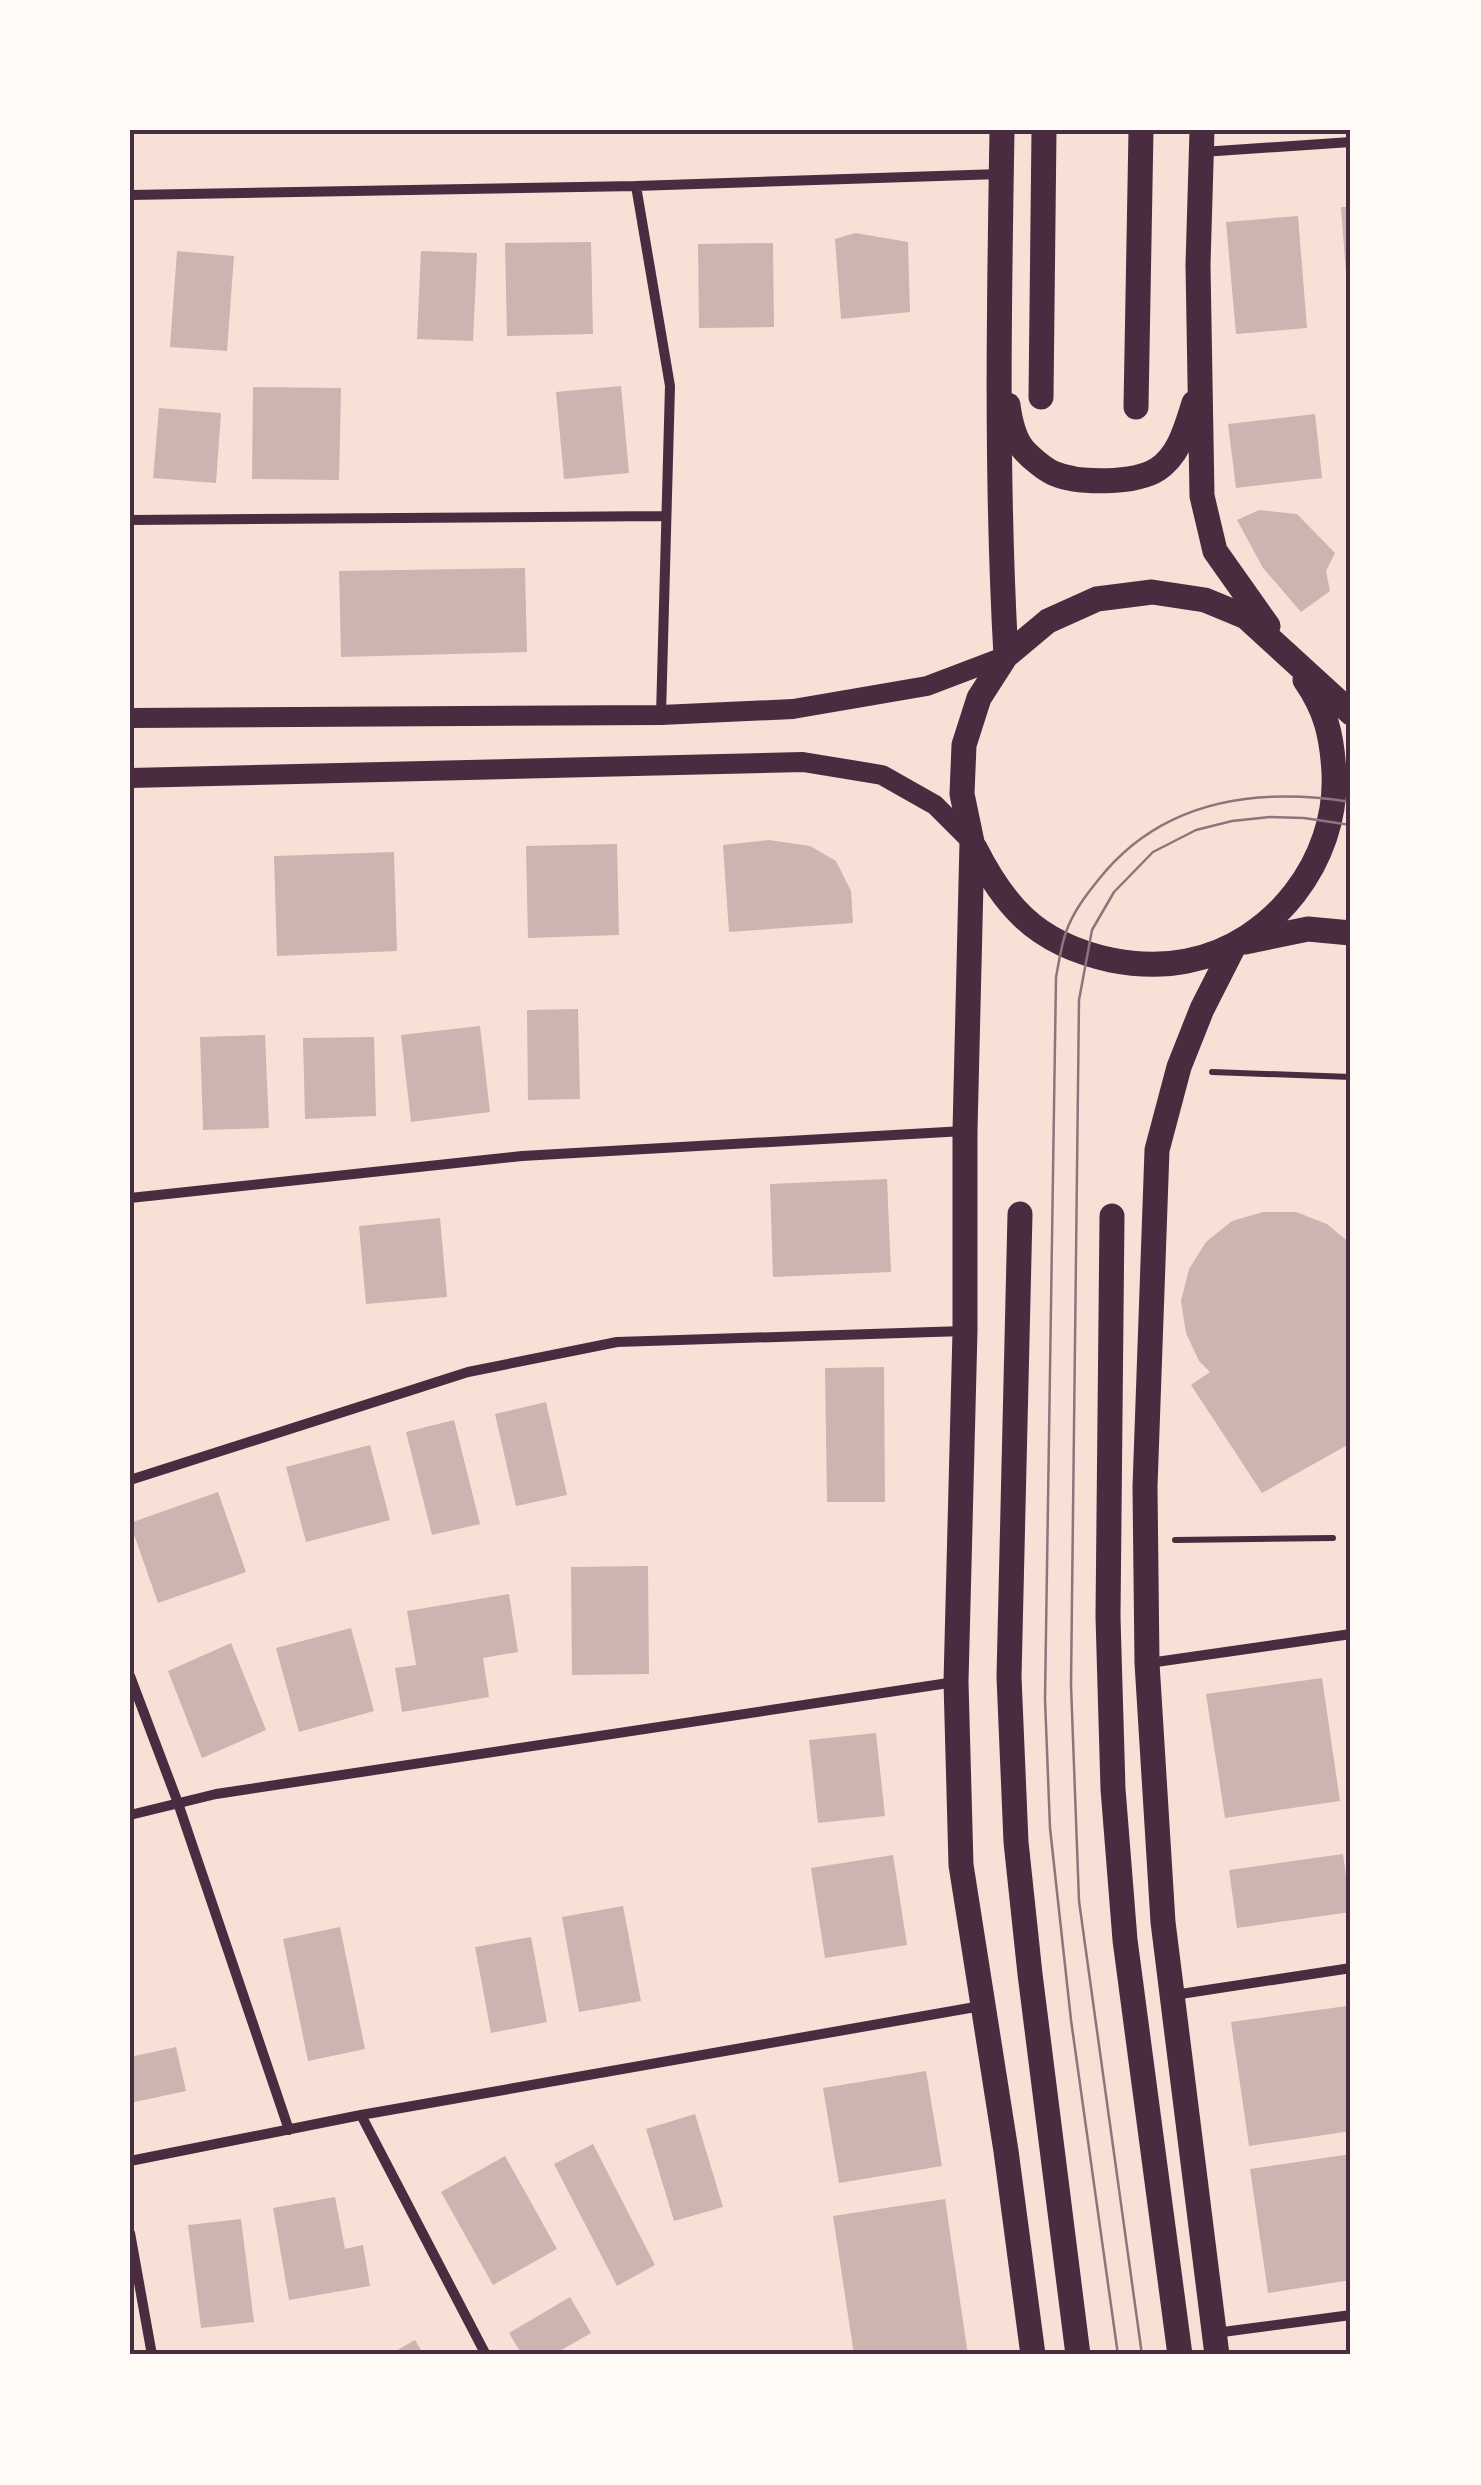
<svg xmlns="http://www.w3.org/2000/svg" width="1481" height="2485" viewBox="0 0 1481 2485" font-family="Poppins,sans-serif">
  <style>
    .building { fill: #ccb4b1 }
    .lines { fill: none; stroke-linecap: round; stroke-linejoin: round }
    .path { stroke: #4a2c40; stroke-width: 6 }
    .minor { stroke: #4a2c40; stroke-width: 10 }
    .secondary { stroke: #4a2c40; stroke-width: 20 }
    .primary { stroke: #4a2c40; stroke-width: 25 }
    .tram { stroke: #8f747c; stroke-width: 2.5 }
    .neatline { fill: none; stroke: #4a2c40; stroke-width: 4 }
  </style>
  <rect width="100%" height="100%" fill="#f7e1d7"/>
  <!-- building -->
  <path class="building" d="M 1341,207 L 1351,207 L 1351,301 L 1348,301 Z
    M 1298,216 L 1307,328 L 1236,334 L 1226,222 Z
    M 855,233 L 908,242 L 910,312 L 841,319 L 835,239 Z
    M 591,242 L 593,334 L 507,336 L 505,243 Z
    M 773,243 L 774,327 L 699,328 L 698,244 Z
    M 177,251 L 234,256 L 227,351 L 170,347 Z
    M 421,251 L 477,253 L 473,341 L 417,339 Z
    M 621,386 L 629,473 L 564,479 L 556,392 Z
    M 253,387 L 341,388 L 339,480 L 252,479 Z
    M 159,408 L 221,413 L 216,483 L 153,478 Z
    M 1315,414 L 1322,478 L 1236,488 L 1228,424 Z
    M 1259,510 L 1297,514 L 1335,553 L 1326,571 L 1330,591 L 1301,612 L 1263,568 L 1237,520 Z
    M 525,568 L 527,652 L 341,657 L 339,571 Z
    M 769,840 L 810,846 L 836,861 L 851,891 L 853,923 L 729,932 L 723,845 Z
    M 617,844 L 619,935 L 528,938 L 526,846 Z
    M 394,852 L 397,951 L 277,956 L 274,856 Z
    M 578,1009 L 580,1099 L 528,1100 L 527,1010 Z
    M 480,1026 L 490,1112 L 411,1122 L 401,1035 Z
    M 265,1035 L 269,1128 L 203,1130 L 200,1037 Z
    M 374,1037 L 376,1116 L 305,1119 L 303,1038 Z
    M 887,1179 L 891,1272 L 773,1277 L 770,1184 Z
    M 1263,1212 L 1296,1212 L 1327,1224 L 1351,1244 L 1349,1407 L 1351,1443 L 1262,1493 L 1191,1385 L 1210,1372 L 1199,1361 L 1186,1333 L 1181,1301 L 1189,1269 L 1206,1242 L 1232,1221 Z
    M 440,1218 L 447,1297 L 366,1304 L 359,1226 Z
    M 884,1367 L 885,1502 L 827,1502 L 825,1368 Z
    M 546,1402 L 567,1495 L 516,1506 L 495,1414 Z
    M 454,1420 L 480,1524 L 432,1535 L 406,1432 Z
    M 370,1445 L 390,1520 L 306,1542 L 286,1467 Z
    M 218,1492 L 246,1572 L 158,1603 L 130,1523 Z
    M 648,1566 L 649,1674 L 572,1675 L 571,1567 Z
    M 509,1594 L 518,1652 L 483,1658 L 489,1697 L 402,1712 L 395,1668 L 416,1665 L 407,1611 Z
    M 351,1628 L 374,1711 L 299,1732 L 276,1648 Z
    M 231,1643 L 266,1730 L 202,1758 L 168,1671 Z
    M 1322,1678 L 1340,1801 L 1225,1818 L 1206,1694 Z
    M 876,1733 L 885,1816 L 818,1823 L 809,1740 Z
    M 1343,1854 L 1351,1912 L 1237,1928 L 1229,1870 Z
    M 893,1855 L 907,1945 L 825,1958 L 811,1868 Z
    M 623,1906 L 641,2001 L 579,2012 L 562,1917 Z
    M 340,1927 L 365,2049 L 308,2061 L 283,1939 Z
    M 531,1937 L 547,2022 L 491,2033 L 475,1947 Z
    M 1347,2006 L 1351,2035 L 1351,2131 L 1249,2146 L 1231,2022 Z
    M 176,2047 L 186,2091 L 130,2103 L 130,2057 Z
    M 926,2071 L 942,2166 L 839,2183 L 823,2088 Z
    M 695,2114 L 723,2207 L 674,2221 L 646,2129 Z
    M 593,2144 L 655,2265 L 617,2286 L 554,2164 Z
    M 1351,2154 L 1351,2280 L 1268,2293 L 1250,2169 Z
    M 505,2156 L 557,2249 L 493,2285 L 441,2192 Z
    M 335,2197 L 345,2249 L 363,2245 L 370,2286 L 289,2300 L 273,2208 Z
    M 945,2199 L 968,2355 L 854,2355 L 833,2216 Z
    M 241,2219 L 254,2322 L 201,2328 L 188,2225 Z
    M 570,2297 L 591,2333 L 553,2355 L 522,2355 L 509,2333 Z
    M 415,2340 L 424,2355 L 389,2355 Z"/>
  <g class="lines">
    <!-- path -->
    <path class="path" d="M 1212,1072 L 1351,1077
      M 1175,1540 L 1333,1538"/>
    <!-- minor -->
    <path class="minor" d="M 1202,152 L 1351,142
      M 636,186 L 670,386 L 661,715
      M 130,195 L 636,186 L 1000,174
      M 130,520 L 665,516
      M 130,1198 L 522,1156 L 964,1131
      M 130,1480 L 468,1372 L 617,1342 L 964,1331
      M 1149,1663 L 1351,1634
      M 130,1676 L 178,1803 L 289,2130
      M 130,1815 L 216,1794 L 955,1682
      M 1174,1995 L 1351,1968
      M 361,2115 L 486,2355
      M 130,2161 L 361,2115 L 981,2006
      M 130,2233 L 152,2355
      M 1215,2333 L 1351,2315"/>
    <!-- secondary -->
    <path class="secondary" d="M 130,718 L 661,715 L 793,709 L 927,686 L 1006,656
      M 130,778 L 803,762 L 882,775 L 935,805 L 972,842"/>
    <!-- primary -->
    <path class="primary" d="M 1002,130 C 999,306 996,481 1006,656
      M 1202,130 L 1198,265 L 1202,496 L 1215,551 L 1268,626
      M 1041,397 L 1044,130
      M 1008,405 C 1010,420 1013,437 1023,449 C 1029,456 1044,469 1053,473 C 1078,484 1135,484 1158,469 C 1180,454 1186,427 1194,403
      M 1136,407 L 1141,130
      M 975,848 C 988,874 1002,897 1023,917 C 1047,940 1079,953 1111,960 C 1136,965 1162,966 1187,961 C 1274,944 1338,860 1334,773 C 1332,736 1326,710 1305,680
      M 1245,942 L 1308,929 L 1351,933
      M 1020,1214 L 1009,1677 L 1016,1842 L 1030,1974 L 1078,2355
      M 1112,1216 L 1108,1617 L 1113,1789 L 1125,1940 L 1180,2355
      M 1033,2355 L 1006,2151 L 961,1865 L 956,1682 L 965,1331 L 965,1131 L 972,842 L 962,794 L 964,745 L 979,698 L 1006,656 L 1048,621 L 1097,599 L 1152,592 L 1205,600 L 1246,617 L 1351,713
      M 1217,2355 L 1163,1922 L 1147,1663 L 1145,1487 L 1157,1150 L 1179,1067 L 1202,1009 L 1235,944"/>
    <!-- tram -->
    <path class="tram" d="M 1118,2355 L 1071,2020 L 1050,1828 L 1045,1699 L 1056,977 C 1059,962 1061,946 1066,932 C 1073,912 1086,895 1099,879 C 1162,800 1256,787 1351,802
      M 1142,2355 L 1079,1901 L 1071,1685 L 1079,1000 L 1092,930 L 1114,892 L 1153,852 L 1196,830 L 1232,821 L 1270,817 L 1304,818 L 1351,825"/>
  </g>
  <!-- border -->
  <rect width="1481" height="2485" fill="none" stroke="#fffaf5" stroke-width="265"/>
  <rect x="132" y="132" width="1216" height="2220" class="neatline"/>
</svg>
